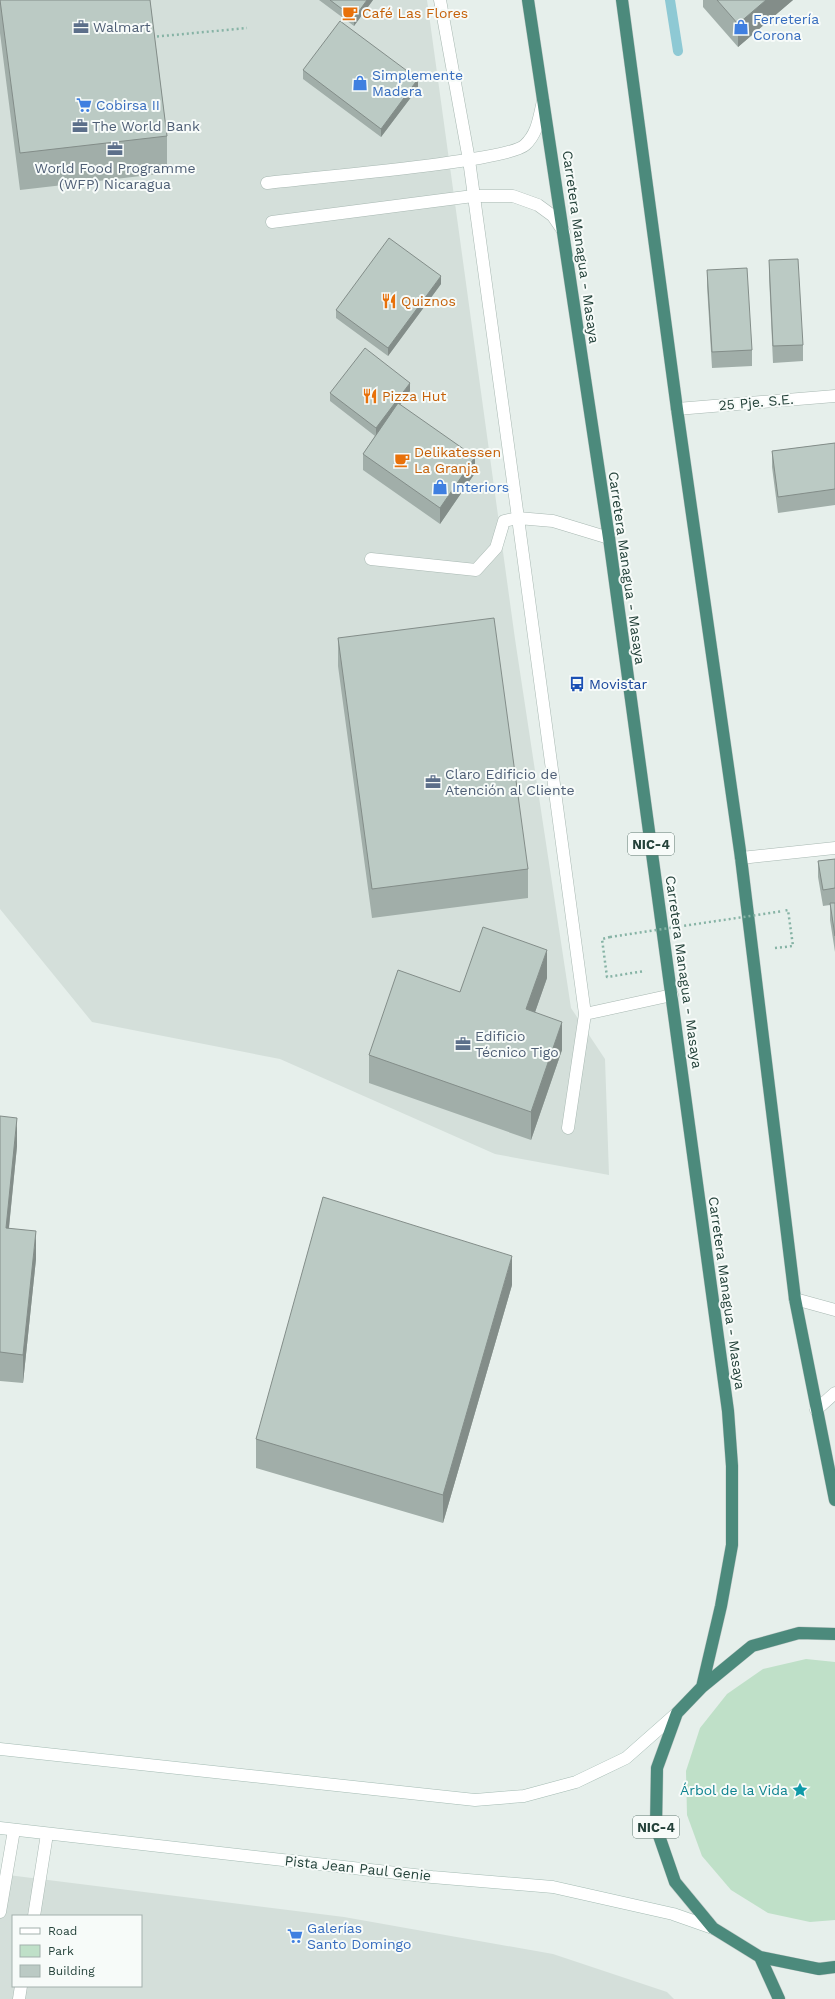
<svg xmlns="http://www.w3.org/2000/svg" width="835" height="1999" viewBox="0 0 835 1999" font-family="'Work Sans',sans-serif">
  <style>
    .built { fill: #d4dfda; fill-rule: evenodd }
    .green { fill: #bfe0c8 }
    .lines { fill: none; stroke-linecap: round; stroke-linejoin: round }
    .stream { stroke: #8ec9d4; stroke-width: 10 }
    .service-casing { stroke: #a8b8b2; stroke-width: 13 }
    .minor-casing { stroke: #a8b8b2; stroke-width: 13 }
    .secondary-casing { stroke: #a4bbb3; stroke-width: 13 }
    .trunk-casing { stroke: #c2cac8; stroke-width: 13 }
    .path { stroke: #86b3a5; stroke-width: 2.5; stroke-dasharray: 2 3; stroke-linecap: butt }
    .service { stroke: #fff; stroke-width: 12 }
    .minor { stroke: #fff; stroke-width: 12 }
    .secondary { stroke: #fff; stroke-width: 12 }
    .trunk { stroke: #4c8a7c; stroke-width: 12 }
    .path-bridge { stroke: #86b3a5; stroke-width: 2.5; stroke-dasharray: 2 3; stroke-linecap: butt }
    .wall { fill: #a1aea9 }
    .shaded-wall { fill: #838d89 }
    .building { fill: #bbcac4; stroke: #838d89 }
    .labels { text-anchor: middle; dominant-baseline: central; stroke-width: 4; stroke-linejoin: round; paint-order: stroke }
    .shield { fill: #f7fbf9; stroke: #637a73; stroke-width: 1 }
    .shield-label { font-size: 13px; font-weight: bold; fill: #24423a }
    .food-label { font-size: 14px; fill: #c56008; stroke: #f7fbf9; text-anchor: start }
    .shop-label { font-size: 14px; fill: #366cbe; stroke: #f7fbf9; text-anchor: start }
    .service-label { font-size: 14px; fill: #4e5e75; stroke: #f7fbf9; text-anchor: start }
    .street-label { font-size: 14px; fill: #24423a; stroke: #f7fbf9 }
    .transit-label { font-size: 14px; fill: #164399; stroke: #f7fbf9; text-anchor: start }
    .culture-label { font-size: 14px; fill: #0d838f; stroke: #f7fbf9; text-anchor: end }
  </style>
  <rect width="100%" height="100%" fill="#e6efeb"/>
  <!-- built -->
  <path class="built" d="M 0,0 L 427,0 L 515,639 L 571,1008 L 605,1059 L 609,1175 L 495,1154 L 280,1059 L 92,1022 L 0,909 Z
    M 0,1874 L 344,1917 L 553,1954 L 667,1992 L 674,1999 L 0,1999 ZM 13,1916 L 141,1916 L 141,1986 L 13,1986 Z"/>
  <!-- green -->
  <path class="green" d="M 806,1659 L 835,1662 L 835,1920 L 810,1922 L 768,1913 L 731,1890 L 702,1856 L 687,1815 L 686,1771 L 700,1728 L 727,1694 L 763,1669 Z"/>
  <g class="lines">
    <!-- stream -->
    <path class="stream" d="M 670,0 L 678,51"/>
    <defs>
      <path id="service" d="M 440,0 L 469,160 L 518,518 L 553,521 L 609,538
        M 267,183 C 305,178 507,162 525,145 C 538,133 539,117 543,101
        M 272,222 L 473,196 L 513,196 L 538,205 L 553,216 L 564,232
        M 371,559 L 476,570 L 496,548 L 504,521 L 518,518 L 585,1014 L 672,995
        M 568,1128 L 585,1014
        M 0,1912 L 14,1830
        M 34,1916 L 47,1834
        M 19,1999 L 21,1986"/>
      <path id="minor" d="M 677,409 L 835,396
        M 741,858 L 835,848
        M 795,1299 L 835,1310
        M 816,1410 L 835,1393"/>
      <path id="secondary" d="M 0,1749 L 475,1800 L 524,1796 L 576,1782 L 626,1758 L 677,1713
        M 0,1828 L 432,1877 L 553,1887 L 673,1914 L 713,1928"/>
      <path id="trunk" d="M 528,0 L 609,538 L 728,1411 L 732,1466 L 732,1545 L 721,1606 L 702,1687
        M 622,0 L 677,409 L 741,858 L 795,1299 L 835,1500
        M 835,1634 L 799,1633 L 752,1646 L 702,1687 L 677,1713 L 657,1768 L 656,1827 L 675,1882 L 713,1928 L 760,1957 L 819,1969 L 835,1967
        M 760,1957 L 779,1999"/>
    </defs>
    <!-- service casing -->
    <use href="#service" class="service-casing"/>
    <!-- minor casing -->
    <use href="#minor" class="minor-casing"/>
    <!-- secondary casing -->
    <use href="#secondary" class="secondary-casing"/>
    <!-- trunk casing -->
    <use href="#trunk" class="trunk-casing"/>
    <!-- path -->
    <path class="path" d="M 152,37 L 247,28
      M 610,937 L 602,939 L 607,977 L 645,971
      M 775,948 L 793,946 L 788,910 L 783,911"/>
    <!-- service -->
    <use href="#service" class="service"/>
    <!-- minor -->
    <use href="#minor" class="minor"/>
    <!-- secondary -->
    <use href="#secondary" class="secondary"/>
    <!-- trunk -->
    <use href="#trunk" class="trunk"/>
    <!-- path-bridge -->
    <path class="path-bridge" d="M 610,937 L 783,911"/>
  </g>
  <!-- wall -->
  <path class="wall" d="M 0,0 L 150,0 L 167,136 L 167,173 L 20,190 L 0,33 Z
    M 319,0 L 373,0 L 354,26 Z
    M 703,0 L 793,0 L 738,47 L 703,7 Z
    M 303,70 L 418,88 L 381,137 L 303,79 Z
    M 769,260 L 803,345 L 803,361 L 773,363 L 769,276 Z
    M 707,270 L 752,350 L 752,366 L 712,368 L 707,286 Z
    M 441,284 L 388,356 L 336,318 L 336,310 Z
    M 410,391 L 400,405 L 475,473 L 440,524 L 363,470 L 363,454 L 375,436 L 330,401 L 330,393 Z
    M 835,443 L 835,505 L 778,513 L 772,467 L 772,451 Z
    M 338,638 L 528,869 L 528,898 L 372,918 L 338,666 Z
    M 835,859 L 835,952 L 830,920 L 830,905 L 823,906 L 818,877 L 818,861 Z
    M 547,978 L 535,1012 L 562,1050 L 531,1140 L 369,1083 L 369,1055 L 460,992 Z
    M 0,1116 L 17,1146 L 9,1228 L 36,1259 L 23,1383 L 0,1381 Z
    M 512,1285 L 443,1523 L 256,1468 L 256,1439 Z"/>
  <!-- shaded-wall -->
  <path class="shaded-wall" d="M 367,0 L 373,0 L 354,26 L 354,18 Z
    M 766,0 L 793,0 L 738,47 L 738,24 Z
    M 418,79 L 418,88 L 381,137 L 381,129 Z
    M 441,276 L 441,284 L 388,356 L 388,348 Z
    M 410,383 L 410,391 L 376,436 L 376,428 Z
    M 475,457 L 475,473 L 440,524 L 440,508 Z
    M 547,950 L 547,978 L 526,1038 L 526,1009 Z
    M 562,1022 L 562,1050 L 531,1140 L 531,1112 Z
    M 17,1118 L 17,1146 L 6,1256 L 6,1228 Z
    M 36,1231 L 36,1259 L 23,1383 L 23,1355 Z
    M 512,1256 L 512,1285 L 443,1523 L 443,1495 Z"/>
  <!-- building -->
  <path class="building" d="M 0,0 L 150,0 L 167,136 L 20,153 Z
    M 330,0 L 367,0 L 354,18 Z
    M 717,0 L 766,0 L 738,24 Z
    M 340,21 L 418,79 L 381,129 L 303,70 Z
    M 389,238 L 441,276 L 388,348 L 336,310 Z
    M 798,259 L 803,345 L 773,346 L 769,260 Z
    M 747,268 L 752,350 L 712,352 L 707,270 Z
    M 365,348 L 410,383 L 376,428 L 330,393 Z
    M 398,403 L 475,457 L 440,508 L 363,454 Z
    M 835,443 L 835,489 L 778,497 L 772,451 Z
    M 494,618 L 528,869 L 372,889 L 338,638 Z
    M 835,859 L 835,888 L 823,890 L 818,861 Z
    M 830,903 L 835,903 L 835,936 Z
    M 483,927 L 547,950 L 526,1009 L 562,1022 L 531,1112 L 369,1055 L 398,970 L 460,992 Z
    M 0,1116 L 17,1118 L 6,1228 L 36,1231 L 23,1355 L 0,1352 Z
    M 323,1197 L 512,1256 L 443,1495 L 256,1439 Z"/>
  <!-- icons -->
  <defs>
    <symbol id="cafe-bare" viewBox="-9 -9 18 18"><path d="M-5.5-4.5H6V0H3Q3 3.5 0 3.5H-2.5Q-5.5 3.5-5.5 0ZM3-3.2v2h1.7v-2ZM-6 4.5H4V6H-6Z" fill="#e8710a" stroke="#f7fbf9" stroke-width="2.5" paint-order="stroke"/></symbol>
    <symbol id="office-bare" viewBox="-9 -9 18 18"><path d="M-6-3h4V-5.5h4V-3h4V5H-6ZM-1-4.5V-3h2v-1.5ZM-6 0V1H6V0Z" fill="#5c6f8a" stroke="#f7fbf9" stroke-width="2.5" paint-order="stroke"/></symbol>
    <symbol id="shop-bare" viewBox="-9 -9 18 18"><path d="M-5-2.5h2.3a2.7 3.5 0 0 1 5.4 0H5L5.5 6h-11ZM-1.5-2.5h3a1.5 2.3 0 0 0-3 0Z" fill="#3f7fe0" stroke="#f7fbf9" stroke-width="2.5" paint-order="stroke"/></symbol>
    <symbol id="supermarket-bare" viewBox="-9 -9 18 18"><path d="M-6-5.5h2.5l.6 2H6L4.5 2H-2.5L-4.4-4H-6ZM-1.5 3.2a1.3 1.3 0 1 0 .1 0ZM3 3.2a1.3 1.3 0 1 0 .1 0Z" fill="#3f7fe0" stroke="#f7fbf9" stroke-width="2.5" paint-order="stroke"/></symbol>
    <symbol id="restaurant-bare" viewBox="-9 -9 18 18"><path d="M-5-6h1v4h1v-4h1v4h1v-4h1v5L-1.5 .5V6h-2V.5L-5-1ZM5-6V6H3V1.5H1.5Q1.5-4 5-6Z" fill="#e8710a" stroke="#f7fbf9" stroke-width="2.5" paint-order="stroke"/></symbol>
    <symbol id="bus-bare" viewBox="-9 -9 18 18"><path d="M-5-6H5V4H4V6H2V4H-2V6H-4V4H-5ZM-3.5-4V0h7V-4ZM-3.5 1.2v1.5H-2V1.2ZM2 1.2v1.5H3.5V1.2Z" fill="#1a4fb4" stroke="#f7fbf9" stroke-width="2.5" paint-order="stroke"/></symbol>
    <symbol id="sight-bare" viewBox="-9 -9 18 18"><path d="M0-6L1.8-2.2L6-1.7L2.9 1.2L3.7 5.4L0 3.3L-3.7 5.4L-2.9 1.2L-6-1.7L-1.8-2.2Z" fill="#0f9aa8" stroke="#f7fbf9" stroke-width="2.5" paint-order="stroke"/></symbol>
  </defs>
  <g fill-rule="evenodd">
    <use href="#cafe-bare" x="339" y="2" width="22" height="22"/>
    <use href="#office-bare" x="70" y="16" width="22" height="22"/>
    <use href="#shop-bare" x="730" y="16" width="22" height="22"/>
    <use href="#shop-bare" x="349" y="72" width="22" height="22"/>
    <use href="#supermarket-bare" x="73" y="94" width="22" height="22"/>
    <use href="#office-bare" x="69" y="115" width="22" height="22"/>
    <use href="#office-bare" x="104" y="138" width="22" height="22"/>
    <use href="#restaurant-bare" x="378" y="290" width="22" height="22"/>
    <use href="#restaurant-bare" x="359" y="385" width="22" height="22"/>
    <use href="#cafe-bare" x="391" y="449" width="22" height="22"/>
    <use href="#shop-bare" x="429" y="476" width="22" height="22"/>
    <use href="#bus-bare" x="566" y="673" width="22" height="22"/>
    <use href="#office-bare" x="422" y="771" width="22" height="22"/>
    <use href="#office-bare" x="452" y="1033" width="22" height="22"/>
    <use href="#sight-bare" x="789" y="1779" width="22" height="22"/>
    <use href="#supermarket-bare" x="284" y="1925" width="22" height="22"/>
  </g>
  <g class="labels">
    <!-- shield labels -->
    <g class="shield">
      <rect x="628" y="833" width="46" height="22" rx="3"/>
      <rect x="633" y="1816" width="46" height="22" rx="3"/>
    </g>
    <g class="shield-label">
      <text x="651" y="844">NIC-4</text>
      <text x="656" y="1827">NIC-4</text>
    </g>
    <!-- food labels -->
    <g class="food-label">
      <text x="362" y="13">Café Las Flores</text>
      <text x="401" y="301">Quiznos</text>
      <text x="382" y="396">Pizza Hut</text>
      <text x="414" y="452">Delikatessen<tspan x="414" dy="16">La Granja</tspan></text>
    </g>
    <!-- shop labels -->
    <g class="shop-label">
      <text x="753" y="19">Ferretería<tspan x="753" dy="16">Corona</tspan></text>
      <text x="372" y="75">Simplemente<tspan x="372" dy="16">Madera</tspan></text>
      <text x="96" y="105">Cobirsa II</text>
      <text x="452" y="487">Interiors</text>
      <text x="307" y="1928">Galerías<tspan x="307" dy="16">Santo Domingo</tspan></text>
    </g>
    <!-- service labels -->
    <g class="service-label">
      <text x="93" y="27">Walmart</text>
      <text x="92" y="126">The World Bank</text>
      <text x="115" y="168" text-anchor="middle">World Food Programme<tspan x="115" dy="16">(WFP) Nicaragua</tspan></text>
      <text x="445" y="774">Claro Edificio de<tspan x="445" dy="16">Atención al Cliente</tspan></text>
      <text x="475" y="1036">Edificio<tspan x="475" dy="16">Técnico Tigo</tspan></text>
    </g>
    <!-- street labels -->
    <g class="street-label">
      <text transform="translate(581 247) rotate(82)">Carretera Managua - Masaya</text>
      <text transform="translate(756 402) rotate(-5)">25 Pje. S.E.</text>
      <text transform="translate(627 568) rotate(82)">Carretera Managua - Masaya</text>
      <text transform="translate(684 972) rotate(82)">Carretera Managua - Masaya</text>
      <text transform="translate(727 1293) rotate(82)">Carretera Managua - Masaya</text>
      <text transform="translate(358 1868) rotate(6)">Pista Jean Paul Genie</text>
    </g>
    <!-- transit labels -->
    <g class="transit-label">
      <text x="589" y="684">Movistar</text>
    </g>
    <!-- culture labels -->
    <g class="culture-label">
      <text x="788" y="1790">Árbol de la Vida</text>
    </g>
  </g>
  <!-- legend -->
  <rect x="12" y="1915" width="130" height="72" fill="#f7fbf9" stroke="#a3b1ad"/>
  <rect x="20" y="1928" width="20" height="6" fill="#ffffff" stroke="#a3b1ad"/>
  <text x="48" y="1935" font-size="12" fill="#24423a">Road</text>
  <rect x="20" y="1945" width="20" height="12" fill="#bfe0c8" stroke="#a3b1ad"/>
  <text x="48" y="1955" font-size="12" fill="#24423a">Park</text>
  <rect x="20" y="1965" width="20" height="12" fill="#bbcac4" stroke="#a3b1ad"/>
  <text x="48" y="1975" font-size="12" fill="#24423a">Building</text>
</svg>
